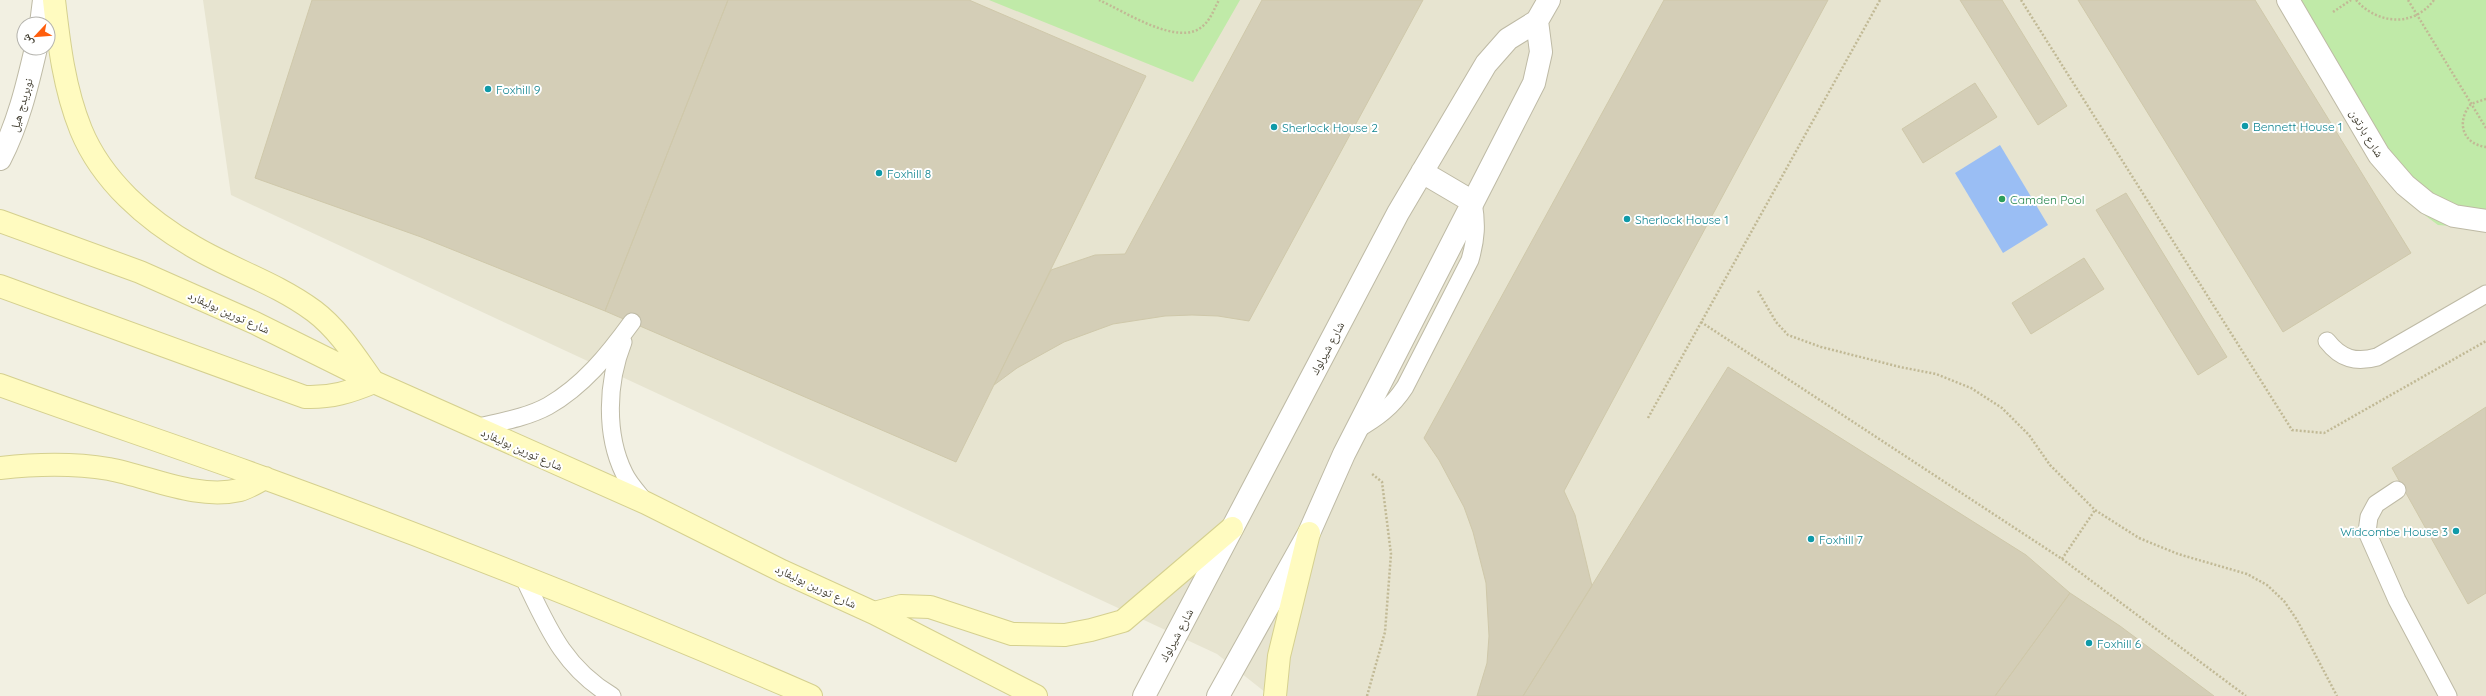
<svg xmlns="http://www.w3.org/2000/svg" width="2486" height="696" viewBox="0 0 2486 696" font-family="Quicksand,'Noto Naskh Arabic',sans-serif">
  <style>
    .residential { fill: #e7e4d0 }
    .green { fill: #c0eaa8 }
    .water { fill: #9abef4 }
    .building { fill: #d4ceb7; stroke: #cfc8aa }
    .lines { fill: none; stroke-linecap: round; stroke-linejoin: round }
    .service-casing { stroke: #bebaa5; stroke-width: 19 }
    .minor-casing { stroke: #bebaa5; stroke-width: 24 }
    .tertiary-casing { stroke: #bebaa5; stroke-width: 24 }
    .secondary-casing { stroke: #d5d08f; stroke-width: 24 }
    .path { stroke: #c1b995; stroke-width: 2.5; stroke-dasharray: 2 2; stroke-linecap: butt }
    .service { stroke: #fff; stroke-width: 17 }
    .minor { stroke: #fff; stroke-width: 22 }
    .tertiary { stroke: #fff; stroke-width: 22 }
    .secondary { stroke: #fffbc0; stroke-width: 22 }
    .culture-dot { fill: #0f9aa8; stroke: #fff; stroke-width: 1.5 }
    .leisure-dot { fill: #2e9e5b; stroke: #fff; stroke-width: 1.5 }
    .labels { text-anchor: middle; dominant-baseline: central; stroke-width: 4; stroke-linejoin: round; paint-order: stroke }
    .culture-label { font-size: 12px; fill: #0d838f; stroke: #fff; text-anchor: start }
    .street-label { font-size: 12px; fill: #444033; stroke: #fff }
    .leisure-label { font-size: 12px; fill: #27864d; stroke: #fff; text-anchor: start }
  </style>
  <rect width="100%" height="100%" fill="#f2f0e2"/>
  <!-- residential -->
  <path class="residential" d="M 203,0 L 2486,0 L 2486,696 L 1270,696 L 1217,654 L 231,195 Z"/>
  <!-- green -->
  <path class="green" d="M 989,0 L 1240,0 L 1193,82 Z
    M 2280,0 L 2486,0 L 2486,229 L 2438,225 L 2407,202 L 2374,164 Z"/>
  <!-- water -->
  <path class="water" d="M 2000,145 L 2048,225 L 2003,253 L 1955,173 Z"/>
  <!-- building -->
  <path class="building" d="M 312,0 L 728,0 L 605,311 L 421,237 L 255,178 Z
    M 728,0 L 969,0 L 1146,76 L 956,462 L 605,311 Z
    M 1262,0 L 1423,0 L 1249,321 L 1218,316 L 1192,315 L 1165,316 L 1113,324 L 1064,342 L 1017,368 L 994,385 L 1051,270 L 1095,255 L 1125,254 Z
    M 1664,0 L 1828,0 L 1564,491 L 1575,515 L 1592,586 L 1523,696 L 1477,696 L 1487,663 L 1489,636 L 1486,583 L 1473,532 L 1464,507 L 1439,460 L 1424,438 Z
    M 1960,0 L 2002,0 L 2067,106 L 2038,125 Z
    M 2078,0 L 2255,0 L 2411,253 L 2283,332 Z
    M 1975,83 L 1997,117 L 1923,163 L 1902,129 Z
    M 2126,193 L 2227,357 L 2198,375 L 2096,210 Z
    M 2084,258 L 2104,289 L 2031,334 L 2012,303 Z
    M 1728,367 L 2026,555 L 2070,593 L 1995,696 L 1523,696 Z
    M 2486,407 L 2486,593 L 2468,604 L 2392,468 Z
    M 2070,593 L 2120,626 L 2214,696 L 1995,696 Z"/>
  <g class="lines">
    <defs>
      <path id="service" d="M 2327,341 C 2341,359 2356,363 2377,357 L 2486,294
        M 623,342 C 607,382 605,434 624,473 C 629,484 639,494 646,503
        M 475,428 C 499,422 526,418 548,406 C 583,386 608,355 632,322
        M 1356,430 C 1377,418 1392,407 1405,387 L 1470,260 C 1476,239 1477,224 1473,202
        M 2397,490 L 2376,504 L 2369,517 L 2367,532 L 2397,600 L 2448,696
        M 523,576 C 547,626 563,667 612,696"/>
      <path id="minor" d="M 2288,0 L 2379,155 L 2405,185 L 2427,203 L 2454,216 L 2486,221
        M 1422,172 L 1473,202
        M 1144,696 L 1398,213 L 1486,64 L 1508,39 L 1537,21 L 1549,0
        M 1218,696 L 1309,533 L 1344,454 L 1534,83 L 1541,52 L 1537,21"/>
      <path id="tertiary" d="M 41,24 L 44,0
        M 0,159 C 18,124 27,87 36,48"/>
      <path id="secondary" d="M 54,0 C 59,44 64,88 81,130 C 102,181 147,220 194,247 C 233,270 276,283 314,311 C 338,329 355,356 372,380
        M 0,221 L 140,272 L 255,323 L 374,382 L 646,503 L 782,571 L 874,613 L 1036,696
        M 0,286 L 305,397 C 331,398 350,392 374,382
        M 0,385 C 88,417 176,446 264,478 C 448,545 631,618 811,696
        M 0,468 C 36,464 73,463 109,469 C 151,477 197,500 240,490 C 248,488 257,482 265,478
        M 874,613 L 901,606 L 930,607 L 1012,634 L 1065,635 L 1091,630 L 1123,621 L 1232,528
        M 1275,696 L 1279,656 L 1309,533"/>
    </defs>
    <!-- service casing -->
    <use href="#service" class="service-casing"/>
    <!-- minor casing -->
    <use href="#minor" class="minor-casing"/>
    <!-- tertiary casing -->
    <use href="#tertiary" class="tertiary-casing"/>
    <!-- secondary casing -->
    <use href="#secondary" class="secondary-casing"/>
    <!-- path -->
    <path class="path" d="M 1099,0 C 1124,11 1179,48 1203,26 C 1211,19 1214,9 1219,0
      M 2021,0 L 2292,430 L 2324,433 L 2486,341
      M 2356,0 C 2377,24 2413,28 2434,0
      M 2408,0 L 2486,128
      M 2333,12 L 2351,0
      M 2486,99 L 2471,104 C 2456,121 2462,144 2486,147
      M 1758,291 L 1776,322 L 1788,335 L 1821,347 L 1900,367 L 1936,374 L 1971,388 L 2002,408 L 2029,435 L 2050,465 L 2095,510 L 2139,538 L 2178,554 L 2247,574 L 2267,585 L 2284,601 L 2297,620 L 2337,696
      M 1701,322 L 2062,559 L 2246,696
      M 1648,418 L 1880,0
      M 2062,559 L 2095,510
      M 1367,696 L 1385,632 L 1391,554 L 1382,482 L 1371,473"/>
    <!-- service -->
    <use href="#service" class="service"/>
    <!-- minor -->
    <use href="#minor" class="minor"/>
    <!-- tertiary -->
    <use href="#tertiary" class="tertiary"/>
    <!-- secondary -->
    <use href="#secondary" class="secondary"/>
  </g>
  <!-- markers -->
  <g class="culture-dot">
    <circle cx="488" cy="89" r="4"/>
    <circle cx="2245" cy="126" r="4"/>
    <circle cx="1274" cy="127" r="4"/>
    <circle cx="879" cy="173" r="4"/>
    <circle cx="1627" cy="219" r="4"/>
    <circle cx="2456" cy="531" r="4"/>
    <circle cx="1811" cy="539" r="4"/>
    <circle cx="2089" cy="643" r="4"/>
  </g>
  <circle class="leisure-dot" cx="2002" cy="199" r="4"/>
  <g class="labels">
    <!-- culture labels -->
    <g class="culture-label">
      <text x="496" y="89">Foxhill 9</text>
      <text x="2253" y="126">Bennett House 1</text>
      <text x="1282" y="127">Sherlock House 2</text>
      <text x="887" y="173">Foxhill 8</text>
      <text x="1635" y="219">Sherlock House 1</text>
      <text x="2448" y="531" text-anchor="end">Widcombe House 3</text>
      <text x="1819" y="539">Foxhill 7</text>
      <text x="2097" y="643">Foxhill 6</text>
    </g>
    <!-- street labels -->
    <g class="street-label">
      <text transform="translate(21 105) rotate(-74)">نوبريدج هيل</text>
      <text transform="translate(2367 133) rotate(59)">شارع بارتون</text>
      <text transform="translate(229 312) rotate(24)">شارع تورين بوليفارد</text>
      <text transform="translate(1327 348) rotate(-62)">شارع شيرلوك</text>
      <text transform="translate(522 449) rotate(24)">شارع تورين بوليفارد</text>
      <text transform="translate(816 586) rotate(25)">شارع تورين بوليفارد</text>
      <text transform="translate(1176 635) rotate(-62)">شارع شيرلوك</text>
    </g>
    <!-- leisure labels -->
    <g class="leisure-label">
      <text x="2010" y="199">Camden Pool</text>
    </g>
  </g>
  <!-- north arrow -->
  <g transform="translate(36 36) rotate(244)"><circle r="19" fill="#ffffff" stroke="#b4b3ad"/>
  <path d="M0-3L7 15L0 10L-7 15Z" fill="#ff5e0d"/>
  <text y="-6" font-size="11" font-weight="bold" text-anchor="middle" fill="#444033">ش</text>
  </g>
</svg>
